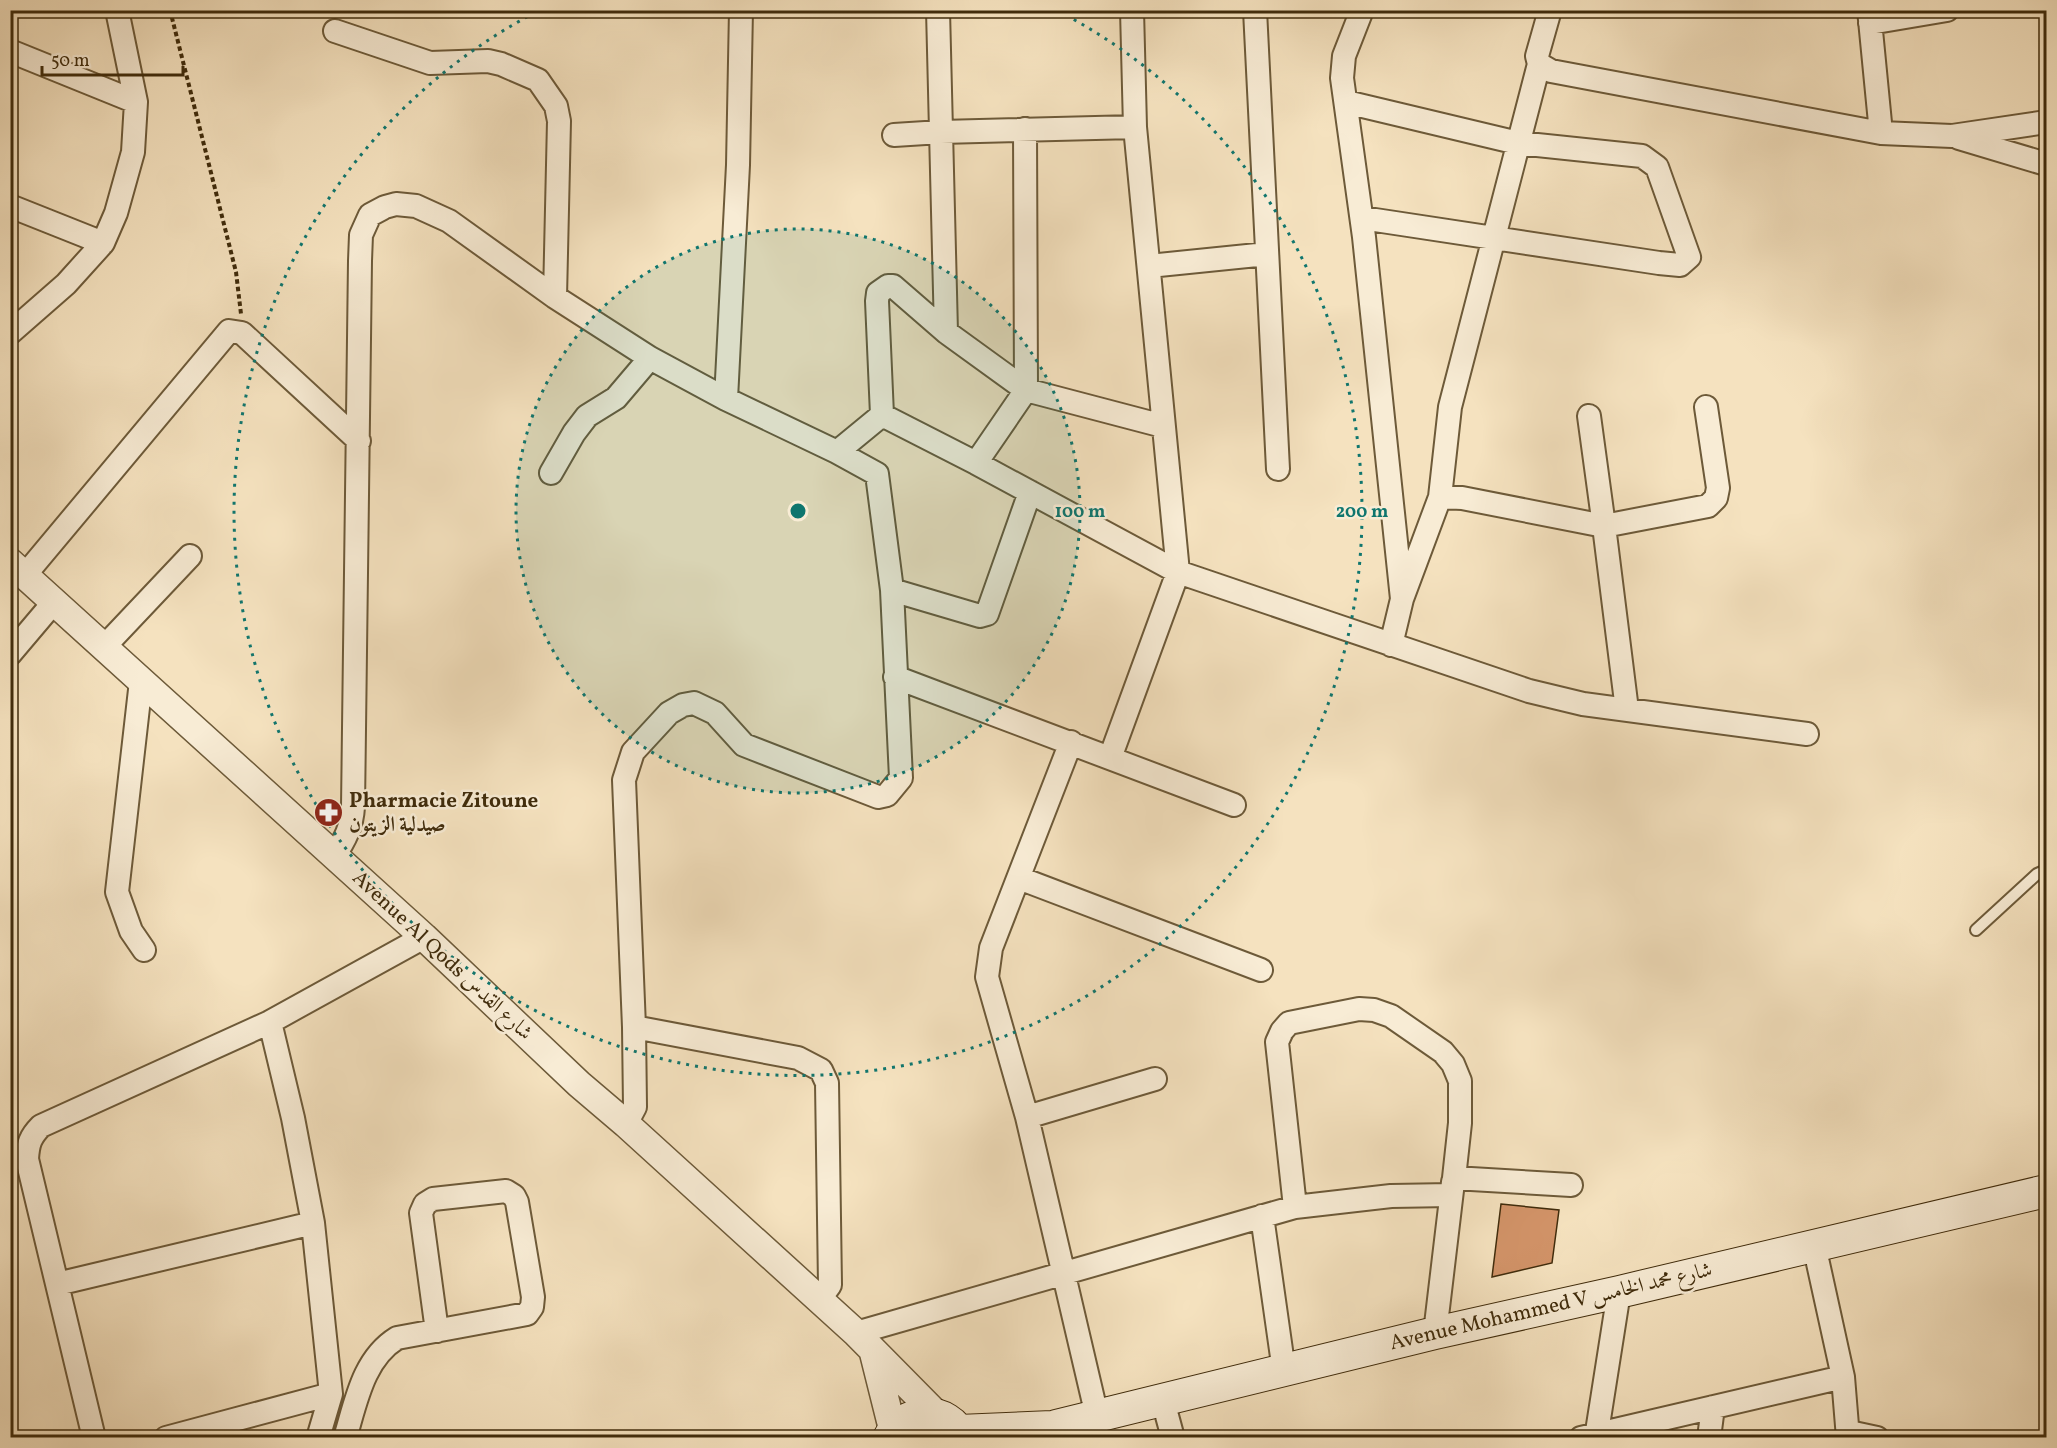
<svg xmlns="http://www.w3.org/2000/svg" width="2057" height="1448" viewBox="0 0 2057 1448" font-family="Vollkorn,Amiri,serif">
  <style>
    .building { fill: #d29368; stroke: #402c0c; stroke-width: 1.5 }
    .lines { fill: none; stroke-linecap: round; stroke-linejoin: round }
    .service-casing { stroke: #6d5a39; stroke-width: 14 }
    .minor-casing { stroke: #6d5a39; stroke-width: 26 }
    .tertiary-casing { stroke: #6d5a39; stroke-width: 30 }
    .secondary-casing { stroke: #402c0c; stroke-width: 34 }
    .path { stroke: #402c0c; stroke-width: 4; stroke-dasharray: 4.5 3; stroke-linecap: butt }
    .service { stroke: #f8ecd5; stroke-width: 10 }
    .minor { stroke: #f8ecd5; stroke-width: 22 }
    .tertiary { stroke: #f8ecd5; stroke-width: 27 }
    .secondary { stroke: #f8ecd5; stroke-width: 32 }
    .ring { fill: none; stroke: #0f766e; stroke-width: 3; stroke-dasharray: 3 6 }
    .labels { text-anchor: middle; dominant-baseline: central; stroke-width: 5; stroke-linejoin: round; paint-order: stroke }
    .poi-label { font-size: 21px; font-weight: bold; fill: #402c0c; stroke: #f8ecd5; text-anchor: start }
    .street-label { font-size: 21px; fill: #402c0c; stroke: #f8ecd5 }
    .centre { fill: #0f766e; stroke: #f8ecd5; stroke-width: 3 }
    .ring-label { font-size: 18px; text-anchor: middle; font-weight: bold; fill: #0f766e; stroke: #f8ecd5; stroke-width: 5; stroke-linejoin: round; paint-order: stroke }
  </style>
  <rect width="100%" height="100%" fill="#f5e2bf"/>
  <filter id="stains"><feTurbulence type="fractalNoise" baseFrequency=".00333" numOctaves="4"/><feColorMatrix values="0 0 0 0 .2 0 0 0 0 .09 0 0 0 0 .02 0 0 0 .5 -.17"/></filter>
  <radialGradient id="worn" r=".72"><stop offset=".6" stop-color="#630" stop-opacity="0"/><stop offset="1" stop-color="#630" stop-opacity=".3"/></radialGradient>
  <!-- building -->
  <path class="building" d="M 1501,1204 L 1559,1210 L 1552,1263 L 1492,1277 Z"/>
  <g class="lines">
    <defs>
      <path id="service" d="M 1976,930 L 2037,874 L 2046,870"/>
      <path id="minor" d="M 938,10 L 946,332
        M 1255,10 L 1278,469
        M 1362,10 L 1344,56 L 1342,78 L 1364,237 L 1402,599
        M 1550,10 L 1537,56 L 1539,64 L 1551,71 L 1881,133 L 1952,136 L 2046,122
        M 1869,10 L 1881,133
        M 1870,23 L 1947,10
        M 335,31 L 430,63 L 488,61 L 501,64 L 538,80 L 556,106 L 559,121 L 555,297
        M 10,51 L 136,102
        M 1346,102 L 1518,143 L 1642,156 L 1657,167 L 1689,257 L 1680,265 L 1659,263 L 1362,218
        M 894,135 L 941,132 L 1135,127
        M 1959,138 L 2046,164
        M 10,206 L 103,243
        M 1149,266 L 1267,254
        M 10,333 L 66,284 L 103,243 L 116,213 L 133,152 L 136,102 L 117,10
        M 726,399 L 738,165 L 741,10
        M 882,415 L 976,463 L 1178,572 L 1529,691 L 1583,704 L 1807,734
        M 882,415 L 877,301 L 878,293 L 888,286 L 893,286 L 946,332 L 1026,390 L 1163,426
        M 976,463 L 1026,390 L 1025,129
        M 551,473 L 574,433 L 587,416 L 616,398 L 650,358
        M 1440,497 L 1450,407 L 1539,64
        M 25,575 L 229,331 L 242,333 L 359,441
        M 892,590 L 980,616 L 987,614 L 1030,492
        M 1391,645 L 1402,599 L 1440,497 L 1462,498 L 1604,526 L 1589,416
        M 104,647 L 190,556
        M 10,654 L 54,602
        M 895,677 L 1234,805
        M 141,681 L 117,892 L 131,931 L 144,950
        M 1627,710 L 1604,526 L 1708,506 L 1716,498 L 1718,488 L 1706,407
        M 1071,742 L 991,948 L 987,977 L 1027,1117 L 1097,1416
        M 1110,758 L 1178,572 L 1135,127 L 1132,10
        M 334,856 C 345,840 352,826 353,807 L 360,261 L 361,235 L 370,215 L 385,207 L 396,204 L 416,206 L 449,221 L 555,297 L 650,358 L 726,399 L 837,452 L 882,415
        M 1019,878 L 1261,970
        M 270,1022 L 293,1118 L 313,1223 L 331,1394 L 318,1438
        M 634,1027 L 798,1058 L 821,1070 L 827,1083 L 830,1285 L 819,1300
        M 1027,1117 L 1155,1079
        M 626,1124 L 635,1107 L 634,1027 L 624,780 L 633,752 L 669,713 L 683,705 L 694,703 L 715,713 L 744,745 L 878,797 L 887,795 L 901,778 L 892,590 L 877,474 L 837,452
        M 1295,1207 L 1277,1042 L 1282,1031 L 1289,1023 L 1359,1009 L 1374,1010 L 1391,1016 L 1443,1052 L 1453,1064 L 1460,1081 L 1460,1123 L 1454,1178 L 1571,1185
        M 1262,1216 L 1284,1371
        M 1814,1245 L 1843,1377 L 1848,1438
        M 57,1284 L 313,1223
        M 856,1333 L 1295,1207 L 1391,1196 L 1451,1195
        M 1435,1333 L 1453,1182
        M 1163,1401 L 1173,1438
        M 1849,1432 L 1877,1438
        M 94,1438 L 27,1159 C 28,1144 30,1137 41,1126 L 270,1022 L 424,937
        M 166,1438 L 331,1394
        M 345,1438 C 356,1402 363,1359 397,1338 L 527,1314 L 532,1307 L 533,1297 L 517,1202 L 514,1196 L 506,1191 L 433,1199 L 425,1204 L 421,1213 L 437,1331
        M 1581,1438 L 1843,1377
        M 1596,1438 L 1619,1292
        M 1709,1438 L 1713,1407"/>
      <path id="tertiary" d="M 10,562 L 424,937 L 579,1084 L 626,1124 L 856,1333 L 936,1414
        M 873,1351 L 893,1431"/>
      <path id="secondary" d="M 959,1431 L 1052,1427
        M 889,1438 C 904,1408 949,1405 962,1438
        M 1030,1438 L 1056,1426 L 1435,1333 L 1619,1292 L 2046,1191"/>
    </defs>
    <!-- service casing -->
    <use href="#service" class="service-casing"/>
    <!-- minor casing -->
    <use href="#minor" class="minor-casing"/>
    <!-- tertiary casing -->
    <use href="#tertiary" class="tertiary-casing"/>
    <!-- secondary casing -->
    <use href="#secondary" class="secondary-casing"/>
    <!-- path -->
    <path class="path" d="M 170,10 L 236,272 L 241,314"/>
    <!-- service -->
    <use href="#service" class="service"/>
    <!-- minor -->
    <use href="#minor" class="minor"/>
    <!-- tertiary -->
    <use href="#tertiary" class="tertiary"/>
    <!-- secondary -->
    <use href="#secondary" class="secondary"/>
  </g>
  <!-- distance rings -->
  <circle cx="798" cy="511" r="282" fill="#0f766e" fill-opacity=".12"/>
  <g class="ring">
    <circle cx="798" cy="511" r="282"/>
    <path d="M1058 11A564 564 0 1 1 538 11"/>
  </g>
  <!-- icons -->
  <defs>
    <symbol id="pharmacy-disc" viewBox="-11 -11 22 22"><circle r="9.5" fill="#8f2418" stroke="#f8ecd5"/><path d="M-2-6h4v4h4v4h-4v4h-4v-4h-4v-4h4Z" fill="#fff"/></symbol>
  </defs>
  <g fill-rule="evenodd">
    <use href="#pharmacy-disc" x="312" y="796" width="33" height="33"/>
  </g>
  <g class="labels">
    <!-- poi labels -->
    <g class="poi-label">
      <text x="349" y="801">Pharmacie Zitoune<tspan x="349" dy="24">صيدلية الزيتون</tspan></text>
    </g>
    <!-- street labels -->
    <g class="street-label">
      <text transform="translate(442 956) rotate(43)">Avenue Al Qods شارع القدس</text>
      <text transform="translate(1551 1307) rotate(-13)">Avenue Mohammed V شارع محمد الخامس</text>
    </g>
  </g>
  <circle cx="798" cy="511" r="9" class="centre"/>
  <g class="ring-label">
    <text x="1080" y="517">100 m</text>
    <text x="1362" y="517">200 m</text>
  </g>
  <!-- margin -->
  <rect width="2057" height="1448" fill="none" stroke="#f5e2bf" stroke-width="36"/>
  <rect x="12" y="12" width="2033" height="1424" fill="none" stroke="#402c0c" stroke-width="3"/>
  <rect x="18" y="18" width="2021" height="1412" fill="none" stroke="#402c0c" stroke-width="1.5"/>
  <!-- scale -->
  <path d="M42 66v9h141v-9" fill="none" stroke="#402c0c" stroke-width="3"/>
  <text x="51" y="66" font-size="18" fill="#402c0c" stroke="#f8ecd5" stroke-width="4.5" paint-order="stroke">50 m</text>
  <rect width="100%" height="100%" filter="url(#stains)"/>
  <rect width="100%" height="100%" fill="url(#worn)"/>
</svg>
